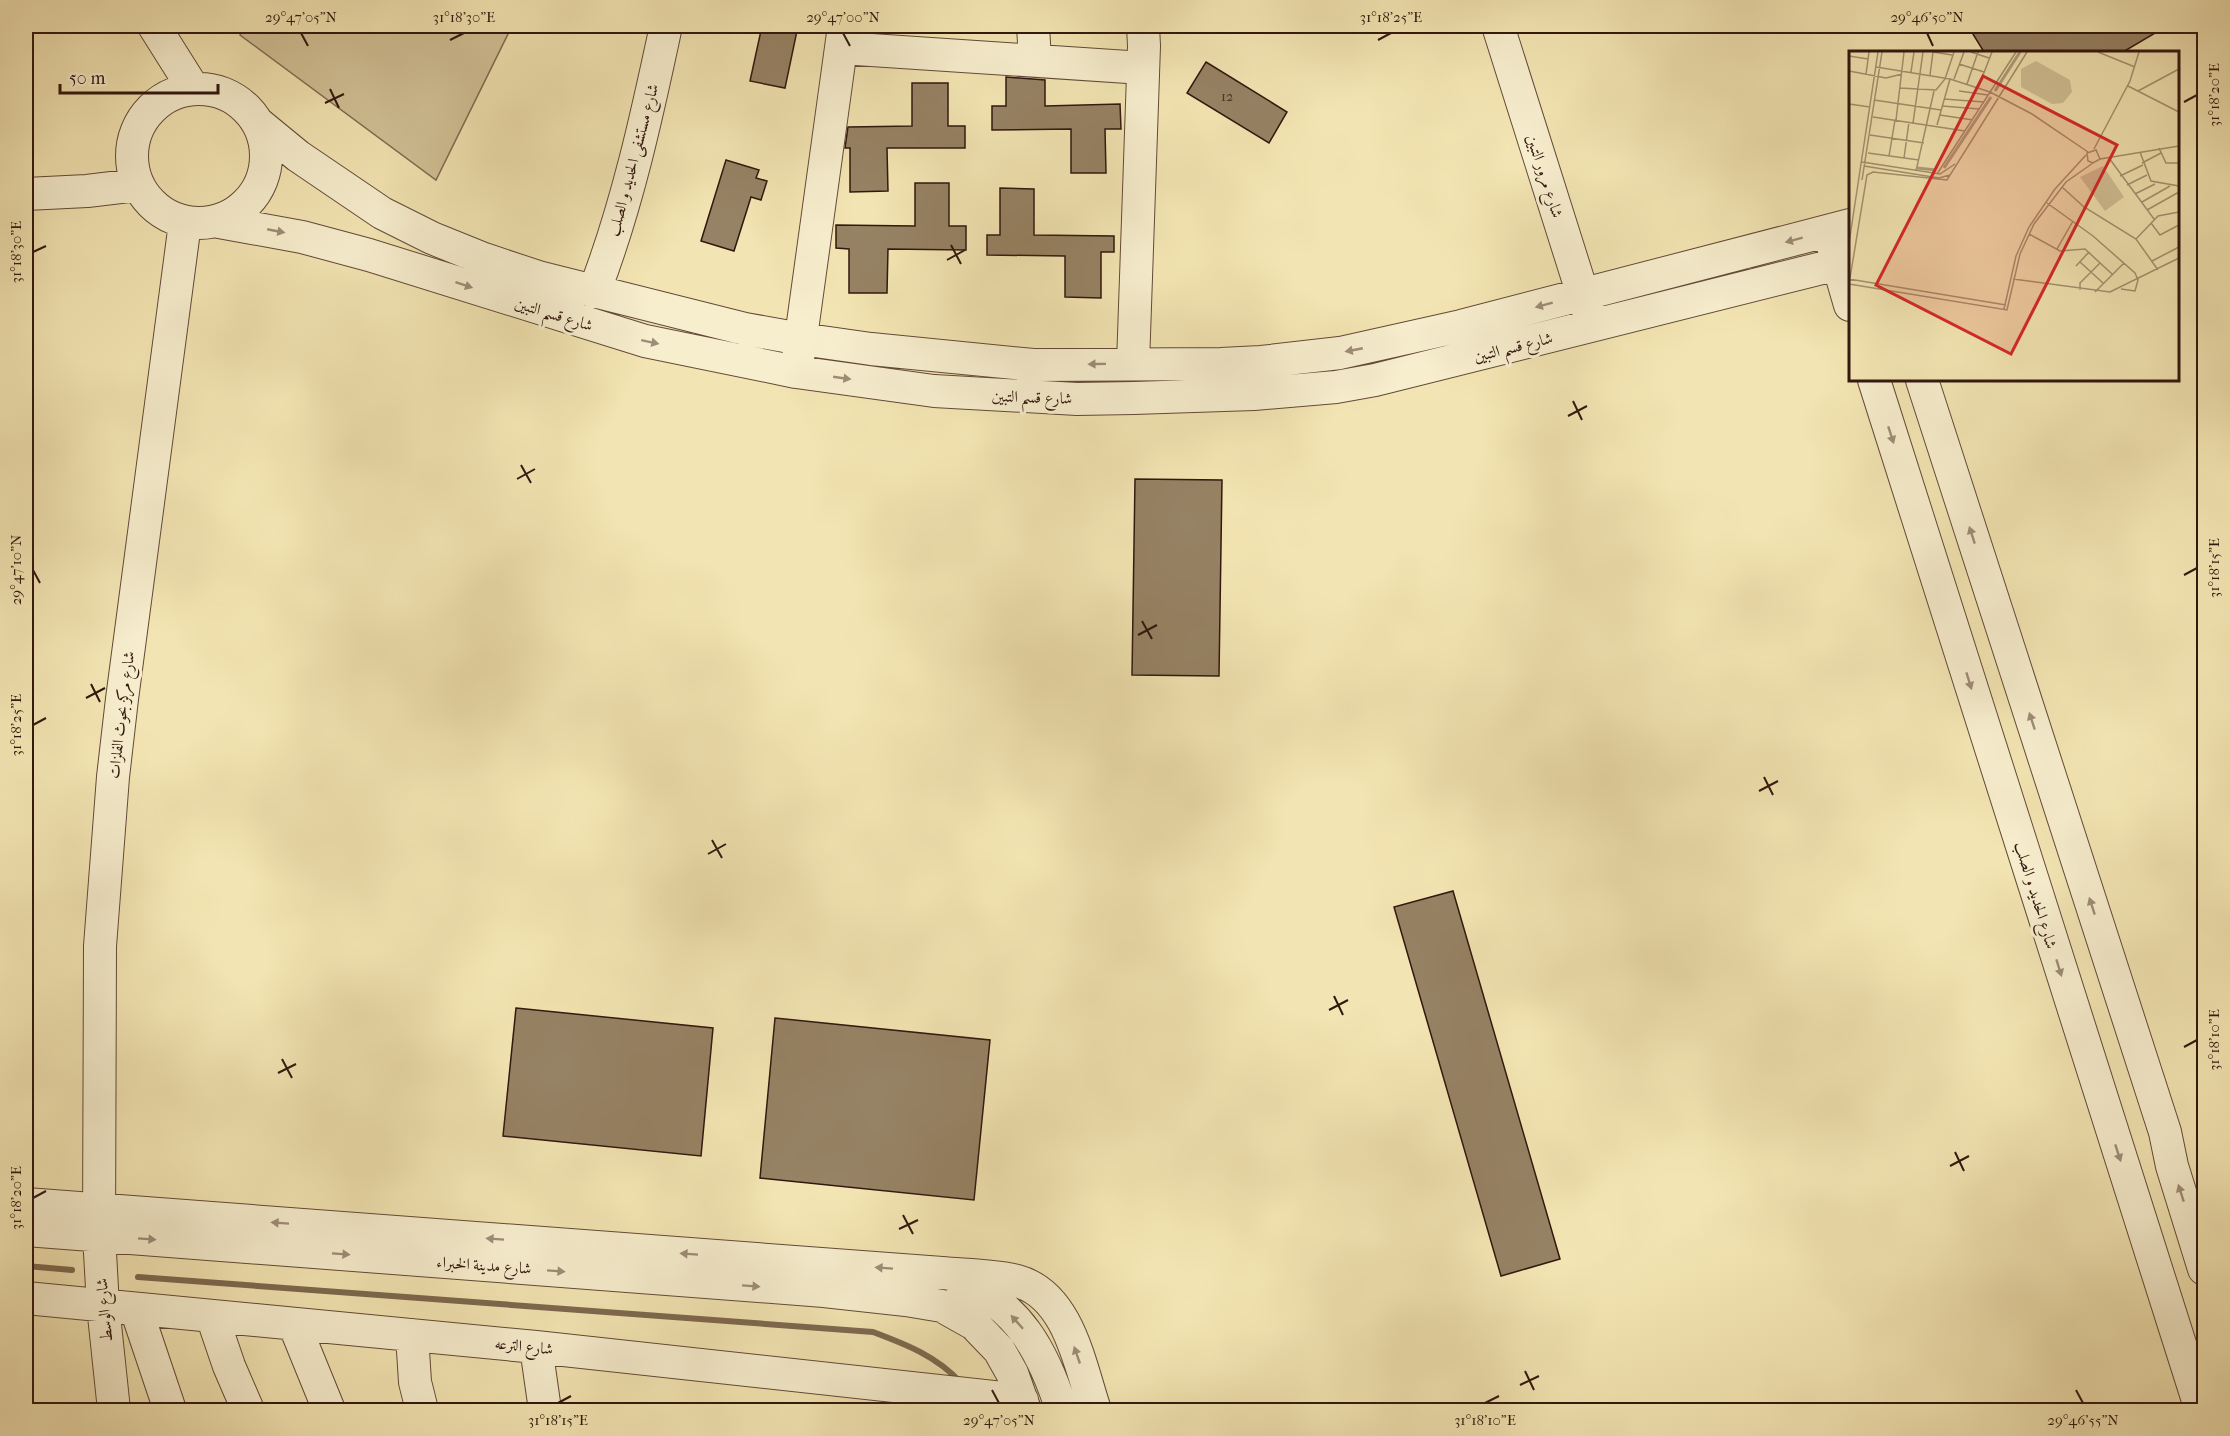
<svg xmlns="http://www.w3.org/2000/svg" width="2230" height="1436" viewBox="0 0 2230 1436" font-family="'IM FELL French Canon',Amiri,serif">
  <style>
    .green { fill: #d2c297; stroke: #826c52; stroke-width: 1.5 }
    .lines { fill: none; stroke-linecap: round; stroke-linejoin: round }
    .stream { stroke: #7e694f; stroke-width: 6 }
    .building { fill: #968264; stroke: #31170e; stroke-width: 1.5 }
    .minor-casing { stroke: #624a37; stroke-width: 34 }
    .minor { stroke: #f7eece; stroke-width: 32 }
    .oneway { fill: #9e8d78 }
    .ticks { fill: none; stroke: #31170e; stroke-width: 2 }
    .labels { text-anchor: middle; dominant-baseline: central; stroke-width: 6; stroke-linejoin: round; paint-order: stroke }
    .number-label { font-size: 14px; fill: #4a3224 }
    .street-label { font-size: 16px; fill: #31170e; stroke: #f7eece }
    .inset-river { fill: none; stroke: #b19f7b; stroke-width: 3 }
    .inset-road { fill: none; stroke: #a59371; stroke-width: 1.5 }
    .view { fill: #d62828; fill-opacity: 0.15; stroke: #d62828; stroke-width: 3 }
    .inset-edge { fill: none; stroke: #31170e; stroke-width: 3 }
    .neatline { fill: none; stroke: #31170e; stroke-width: 2 }
    .ticks-label { font-size: 15px; text-anchor: middle; fill: #31170e }
  </style>
  <rect width="100%" height="100%" fill="#f3e5b3"/>
  <filter id="stains"><feTurbulence type="fractalNoise" baseFrequency=".00333" numOctaves="4"/><feColorMatrix values="0 0 0 0 .2 0 0 0 0 .09 0 0 0 0 .02 0 0 0 .5 -.17"/></filter>
  <radialGradient id="worn" r=".72"><stop offset=".6" stop-color="#630" stop-opacity="0"/><stop offset="1" stop-color="#630" stop-opacity=".3"/></radialGradient>
  <!-- green -->
  <path class="green" d="M 245,26 L 512,26 L 436,180 L 240,35 Z"/>
  <g class="lines">
    <!-- stream -->
    <path class="stream" d="M 26,1266 L 72,1270
      M 138,1277 L 873,1332 C 905,1344 937,1356 961,1383"/>
  </g>
  <!-- building -->
  <path class="building" d="M 762,26 L 798,26 L 785,88 L 750,81 Z
    M 1968,26 L 2167,26 L 2123,52 L 1984,52 Z
    M 1206,62 L 1287,112 L 1269,143 L 1187,93 Z
    M 1006,77 L 1045,80 L 1045,106 L 1120,104 L 1121,129 L 1105,129 L 1106,173 L 1071,173 L 1071,129 L 992,130 L 992,106 L 1006,106 Z
    M 912,83 L 948,83 L 948,126 L 965,126 L 965,148 L 887,148 L 888,191 L 850,192 L 850,148 L 845,148 L 848,127 L 912,126 Z
    M 726,160 L 759,170 L 756,178 L 767,181 L 761,200 L 751,197 L 734,251 L 701,241 Z
    M 915,183 L 949,183 L 949,226 L 966,226 L 966,250 L 888,249 L 887,293 L 849,293 L 849,249 L 836,248 L 836,225 L 915,226 Z
    M 1000,188 L 1034,189 L 1034,235 L 1114,236 L 1114,252 L 1101,252 L 1101,298 L 1065,297 L 1065,256 L 987,255 L 987,235 L 1000,235 Z
    M 1135,479 L 1222,480 L 1219,676 L 1132,675 Z
    M 1453,891 L 1560,1259 L 1501,1276 L 1394,907 Z
    M 516,1008 L 713,1028 L 701,1156 L 503,1136 Z
    M 775,1018 L 990,1040 L 974,1200 L 760,1178 Z"/>
  <g class="lines">
    <defs>
      <path id="minor" d="M 154,26 L 193,88
        M 1033,26 L 1035,60
        M 1498,26 L 1589,314
        M 841,48 L 1143,68
        M132 156a67 67 0 1 1 134 0a67 67 0 1 1-134 0Z
        M 259,124 L 298,156 L 382,213 L 432,238 L 484,259 L 538,277 L 745,329 L 801,339 L 871,349 L 1033,365 L 1221,364 L 1261,362 L 1340,353 L 1461,326 L 1850,225
        M 26,194 L 87,191 L 137,185
        M 219,222 L 302,237 L 369,255 L 645,341 L 796,372 L 934,391 L 1077,399 L 1134,398 L 1254,394 L 1336,387 L 1375,380 L 1850,261
        M 1832,243 L 1850,305
        M 594,292 C 627,207 647,115 666,26
        M 798,359 L 844,26
        M 1133,364 L 1144,46 L 1143,26
        M 1874,380 L 2201,1410
        M 1922,380 L 2165,1132 L 2172,1166 L 2204,1269
        M 26,1204 L 942,1273 C 963,1275 997,1275 1017,1281 C 1069,1295 1080,1366 1095,1410
        M 26,1230 L 824,1291 L 906,1300 L 942,1306 L 974,1324 L 999,1350 L 1012,1373 L 1025,1410
        M 959,1280 C 1019,1306 1043,1351 1062,1410
        M 26,1298 L 536,1347 L 1022,1400
        M 136,1309 L 170,1410
        M 212,1316 L 229,1366 L 248,1410
        M 294,1324 L 329,1410
        M 412,1335 L 415,1382 L 422,1410
        M 536,1347 L 545,1410
        M 114,1410 L 103,1306 L 99,1235 L 100,946 L 113,777 L 122,699 L 185,223"/>
    </defs>
    <!-- minor casing -->
    <use href="#minor" class="minor-casing"/>
    <!-- minor -->
    <use href="#minor" class="minor"/>
  </g>
  <!-- one-way arrows -->
  <defs><path id="oneway-solid" d="M-6-.8H1V-3.2L6.5 0L1 3.2V.8H-6Z" transform="scale(1.5)"/></defs>
  <g class="oneway">
    <use href="#oneway-solid" transform="translate(276 231) rotate(11)"/>
    <use href="#oneway-solid" transform="translate(1794 240) rotate(165)"/>
    <use href="#oneway-solid" transform="translate(464 285) rotate(18)"/>
    <use href="#oneway-solid" transform="translate(1544 305) rotate(165)"/>
    <use href="#oneway-solid" transform="translate(650 342) rotate(12)"/>
    <use href="#oneway-solid" transform="translate(1354 350) rotate(169)"/>
    <use href="#oneway-solid" transform="translate(1097 364) rotate(179)"/>
    <use href="#oneway-solid" transform="translate(842 378) rotate(8)"/>
    <use href="#oneway-solid" transform="translate(1891 435) rotate(72)"/>
    <use href="#oneway-solid" transform="translate(1972 535) rotate(-108)"/>
    <use href="#oneway-solid" transform="translate(1969 681) rotate(73)"/>
    <use href="#oneway-solid" transform="translate(2032 721) rotate(-108)"/>
    <use href="#oneway-solid" transform="translate(2092 906) rotate(-108)"/>
    <use href="#oneway-solid" transform="translate(2059 968) rotate(73)"/>
    <use href="#oneway-solid" transform="translate(2118 1153) rotate(72)"/>
    <use href="#oneway-solid" transform="translate(2181 1193) rotate(-108)"/>
    <use href="#oneway-solid" transform="translate(280 1223) rotate(-176)"/>
    <use href="#oneway-solid" transform="translate(147 1239) rotate(4)"/>
    <use href="#oneway-solid" transform="translate(495 1239) rotate(-176)"/>
    <use href="#oneway-solid" transform="translate(341 1254) rotate(4)"/>
    <use href="#oneway-solid" transform="translate(689 1254) rotate(-176)"/>
    <use href="#oneway-solid" transform="translate(884 1268) rotate(-176)"/>
    <use href="#oneway-solid" transform="translate(556 1271) rotate(4)"/>
    <use href="#oneway-solid" transform="translate(751 1286) rotate(4)"/>
    <use href="#oneway-solid" transform="translate(1017 1322) rotate(-132)"/>
    <use href="#oneway-solid" transform="translate(1077 1355) rotate(-109)"/>
  </g>
  <!-- ticks -->
  <path class="ticks" d="M 301,33 L 308,46M 843,33 L 850,46M 1927,33 L 1933,46M 450,40 L 464,33M 1378,40 L 1391,33M 330,89 L 339,108M 2184,102 L 2197,95M 325,103 L 344,94M 951,245 L 961,264M 33,252 L 46,246M 947,260 L 965,250M 1573,401 L 1582,420M 1568,416 L 1587,406M 521,465 L 531,483M 517,479 L 535,469M 33,570 L 40,583M 2184,575 L 2197,568M 1142,621 L 1152,639M 1138,635 L 1157,625M 91,684 L 100,702M 86,698 L 105,688M 33,725 L 46,718M 1764,777 L 1773,795M 1759,791 L 1778,781M 712,840 L 722,858M 708,854 L 726,844M 1334,996 L 1343,1015M 1329,1010 L 1348,1000M 2184,1047 L 2197,1040M 282,1059 L 292,1078M 278,1073 L 296,1064M 1955,1152 L 1964,1171M 1950,1166 L 1969,1156M 33,1198 L 46,1191M 903,1215 L 913,1234M 899,1229 L 918,1220M 1525,1371 L 1534,1390M 1520,1385 L 1539,1376M 992,1390 L 999,1403M 2076,1390 L 2083,1403M 558,1403 L 571,1396M 1485,1403 L 1499,1396"/>
  <g class="labels">
    <!-- number labels -->
    <g class="number-label">
      <text x="1227" y="96">12</text>
    </g>
    <!-- street labels -->
    <g class="street-label">
      <text transform="translate(633 160) rotate(-75)">شارع مستشفى الحديد و الصلب</text>
      <text transform="translate(1545 176) rotate(72)">شارع مرور التبين</text>
      <text transform="translate(554 314) rotate(17)">شارع قسم التبين</text>
      <text transform="translate(1513 347) rotate(-14)">شارع قسم التبين</text>
      <text transform="translate(1032 397) rotate(2)">شارع قسم التبين</text>
      <text transform="translate(121 715) rotate(-83)">شارع مركز بحوث الفلزات</text>
      <text transform="translate(2036 895) rotate(73)">شارع الحديد و الصلب</text>
      <text transform="translate(484 1265) rotate(4)">شارع مدينة الخبراء</text>
      <text transform="translate(104 1310) rotate(-95)">شارع الوسط</text>
      <text transform="translate(524 1346) rotate(6)">شارع الترعه</text>
    </g>
  </g>
  <!-- overview -->
  <g transform="translate(1849 51)">
    <rect width="330" height="330" fill="#f3e5b3"/>
    <path d="M 187,10 L 221,29 L 223,41 L 214,52 L 203,53 L 172,36 L 172,18 ZM 254,115 L 275,146 L 256,160 L 231,126 Z" fill="#d2c297"/>
    <path class="inset-river" d="M 146,40 L 171,1M 68,117 L 87,119M 95,117 L 142,46"/>
    <path class="inset-road" d="M 84,1 L 103,4M 122,1 L 140,7M 249,1 L 286,16M 0,5 L 19,8M 110,13 L 135,21M 27,16 L 101,28 L 141,41 L 183,63 L 239,101M 0,20 L 37,27 L 53,23M 62,21 L 65,1M 17,23 L 20,1M 81,24 L 84,1M 105,28 L 115,1M 118,33 L 129,1M 279,35 L 330,61M 51,37 L 87,39 L 96,28 L 105,1M 129,37 L 143,1M 110,40 L 139,44M 289,40 L 330,18M 95,48 L 135,51M 25,49 L 92,59M 0,53 L 21,56M 93,55 L 130,58M 91,64 L 124,69M 24,66 L 116,80M 47,69 L 55,1M 64,72 L 74,1M 88,74 L 101,28M 21,84 L 75,92M 310,97 L 317,112 L 330,112M 245,98 L 281,30 L 290,1M 291,101 L 302,130 L 330,135M 19,102 L 70,109M 40,105 L 46,69M 55,107 L 60,71M 260,107 L 305,168M 251,108 L 247,99 L 238,102 L 239,110 L 244,112 L 251,108 L 330,95M 13,111 L 91,123 L 106,113M 293,112 L 312,102M 15,115 L 90,127 L 101,124M 67,120 L 85,40M 88,123 L 167,1M 271,125 L 294,114M 13,129 L 33,1M 278,134 L 298,124M 213,136 L 235,156 L 287,188 L 309,219M 286,143 L 306,133M 293,151 L 321,135M 198,152 L 244,185 L 286,222 L 289,229 L 286,240 L 272,238M 298,159 L 330,141M 302,172 L 311,184 L 330,174M 180,183 L 211,200 L 236,198 L 263,223M 287,188 L 309,165 L 330,161M 0,192 L 29,1M 208,198 L 224,170M 303,210 L 330,196M 231,211 L 254,232M 227,215 L 240,201M 0,228 L 157,254M 164,228 L 261,241 L 330,207M 0,233 L 18,124 L 24,121 L 98,129 L 178,1M 0,233 L 158,259 L 171,203 L 185,173 L 217,131 L 244,112M 231,239 L 231,232 L 251,212M 246,241 L 275,212M 155,258 L 167,205 L 180,176 L 206,138 L 237,104"/>
    <path class="view" d="M 134,25 L 268,94 L 162,303 L 27,234 Z"/>
    <rect width="330" height="330" class="inset-edge"/>
  </g>
  <!-- margin -->
  <rect width="2230" height="1436" fill="none" stroke="#f3e5b3" stroke-width="66"/>
  <!-- scale -->
  <path d="M60 84v9h158v-9" fill="none" stroke="#31170e" stroke-width="3"/>
  <text x="69" y="84" font-size="18" fill="#31170e" stroke="#f7eece" stroke-width="4.5" paint-order="stroke">50 m</text>
  <rect x="33" y="33" width="2164" height="1370" class="neatline"/>
  <g class="ticks-label">
    <text x="301" y="22">29°47'05"N</text>
    <text x="464" y="22">31°18'30"E</text>
    <text x="843" y="22">29°47'00"N</text>
    <text x="1391" y="22">31°18'25"E</text>
    <text x="1927" y="22">29°46'50"N</text>
    <text transform="translate(2214 95) rotate(-90)" y="5">31°18'20"E</text>
    <text transform="translate(16 252) rotate(-90)" y="5">31°18'30"E</text>
    <text transform="translate(2214 568) rotate(-90)" y="5">31°18'15"E</text>
    <text transform="translate(16 570) rotate(-90)" y="5">29°47'10"N</text>
    <text transform="translate(16 725) rotate(-90)" y="5">31°18'25"E</text>
    <text transform="translate(2214 1040) rotate(-90)" y="5">31°18'10"E</text>
    <text transform="translate(16 1198) rotate(-90)" y="5">31°18'20"E</text>
    <text x="558" y="1425">31°18'15"E</text>
    <text x="999" y="1425">29°47'05"N</text>
    <text x="1485" y="1425">31°18'10"E</text>
    <text x="2083" y="1425">29°46'55"N</text>
  </g>
  <rect width="100%" height="100%" filter="url(#stains)"/>
  <rect width="100%" height="100%" fill="url(#worn)"/>
</svg>
